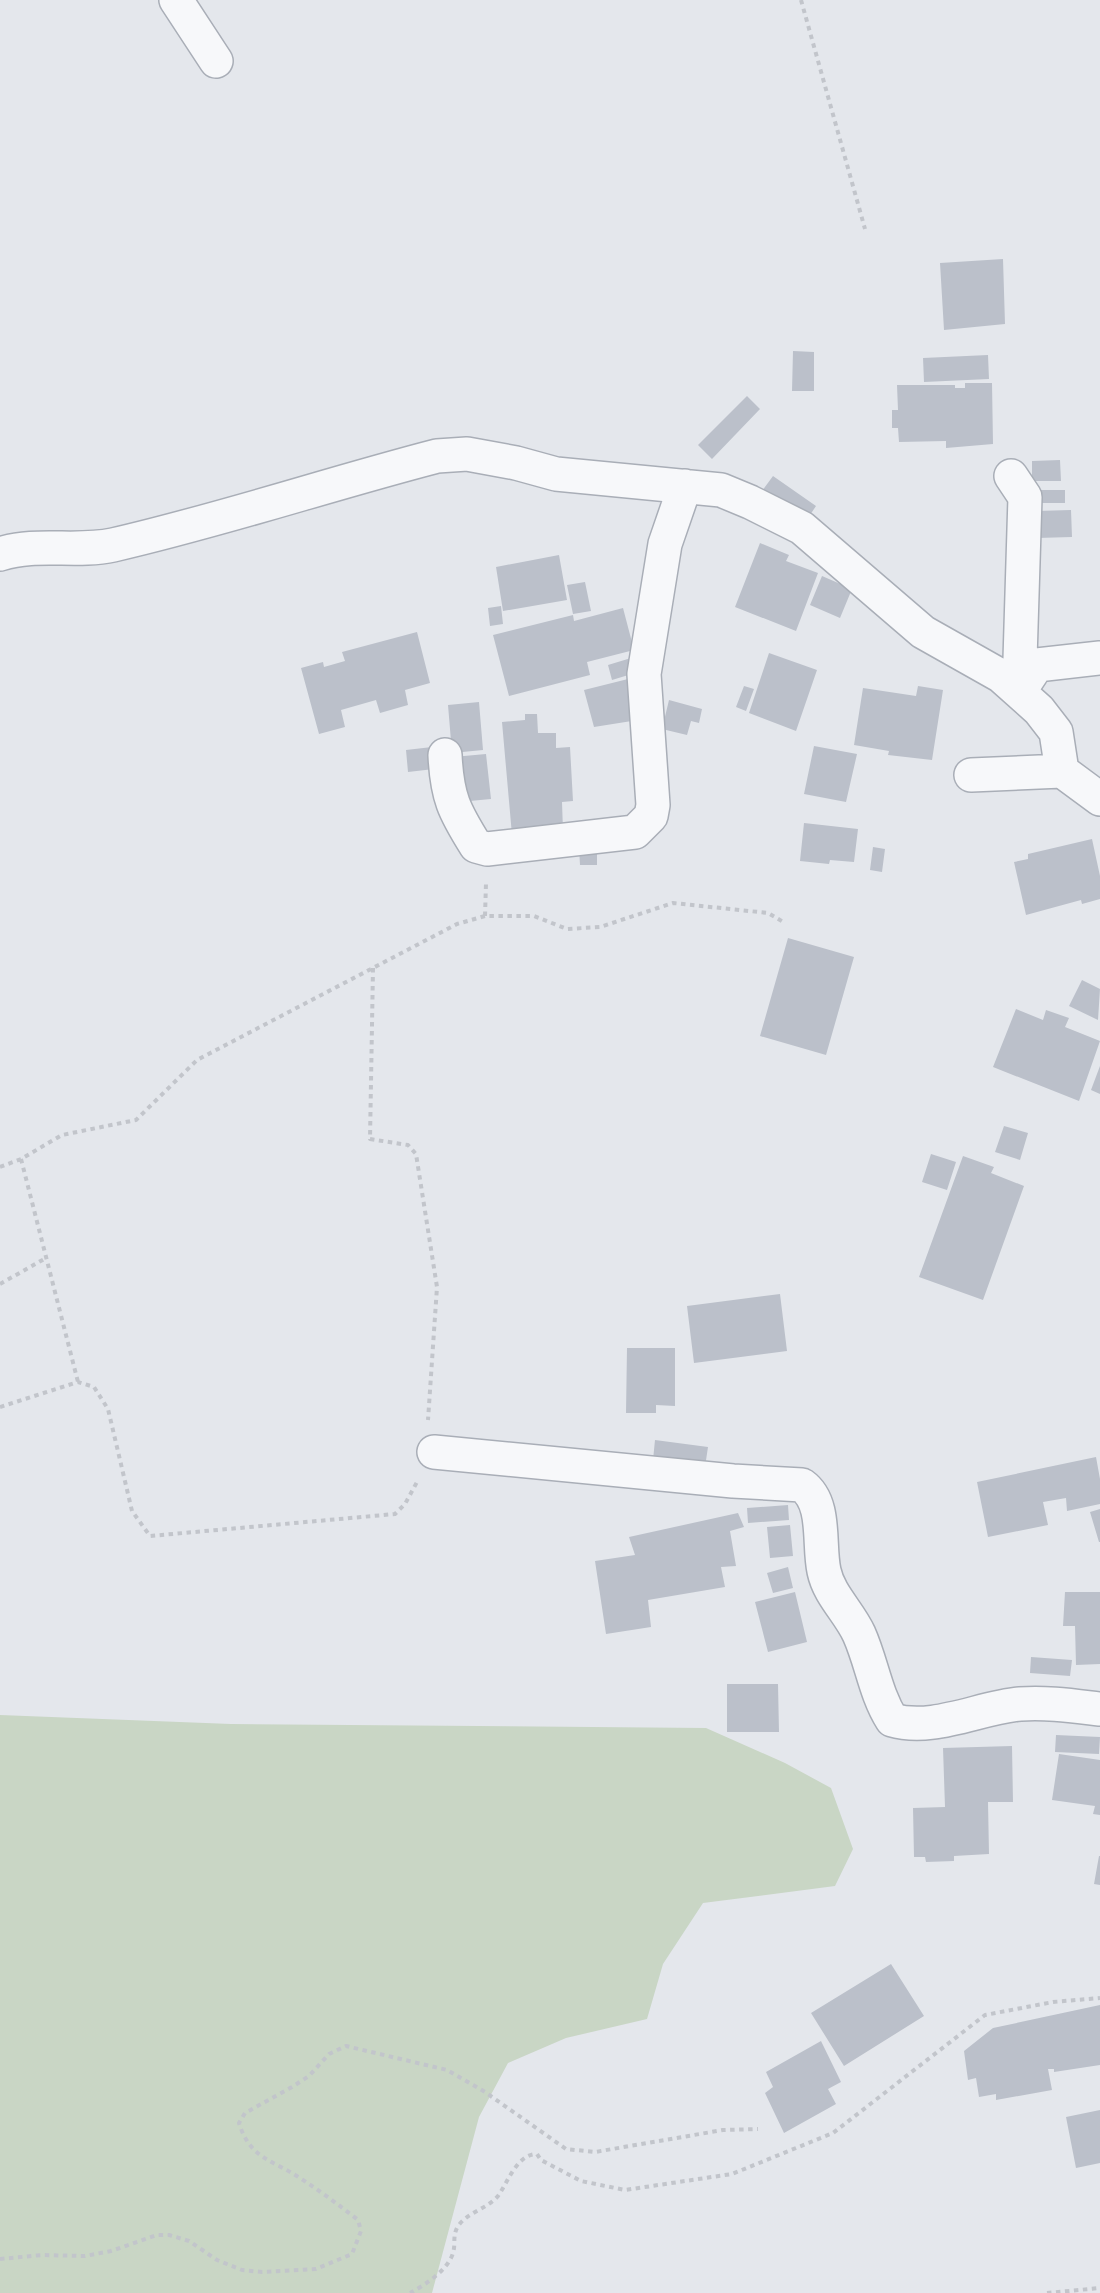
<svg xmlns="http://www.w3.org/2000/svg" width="1100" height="2293" viewBox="0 0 1100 2293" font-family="Quicksand,sans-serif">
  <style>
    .green { fill: #c9d6c5 }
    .building { fill: #bbc0ca }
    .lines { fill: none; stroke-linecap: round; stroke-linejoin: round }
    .minor-casing { stroke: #a9aeb7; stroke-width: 36 }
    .path { stroke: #c2c5cb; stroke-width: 4; stroke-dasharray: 4.5 4.5; stroke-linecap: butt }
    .minor { stroke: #f7f8fa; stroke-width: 33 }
  </style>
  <rect width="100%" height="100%" fill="#e4e7ec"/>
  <!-- green -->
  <path class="green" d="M 0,1715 L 231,1724 L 706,1728 L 785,1763 L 831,1788 L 853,1849 L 835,1886 L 703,1903 L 663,1964 L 647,2019 L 566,2038 L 508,2063 L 479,2117 L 432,2293 L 0,2293 Z"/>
  <!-- building -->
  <path class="building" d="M 1003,259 L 1005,324 L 944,330 L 940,263 Z
    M 793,351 L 814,352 L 814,391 L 792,391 Z
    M 988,355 L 989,379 L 924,382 L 923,358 Z
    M 965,383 L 992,383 L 993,444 L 946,448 L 946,441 L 899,442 L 898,428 L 892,428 L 892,410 L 898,410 L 897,385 L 955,385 L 955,388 L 965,388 Z
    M 747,396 L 760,409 L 712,459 L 698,445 Z
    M 1060,460 L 1061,481 L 1032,481 L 1032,461 Z
    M 773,476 L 816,506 L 806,521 L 762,491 Z
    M 1036,490 L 1065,490 L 1065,503 L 1036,503 Z
    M 1071,510 L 1072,537 L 1037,538 L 1036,511 Z
    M 760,543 L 789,555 L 786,561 L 818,573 L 796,631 L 735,607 Z
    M 559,555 L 567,600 L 503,611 L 496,567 Z
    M 822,576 L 852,589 L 840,618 L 810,605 Z
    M 585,582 L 591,611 L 573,614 L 567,585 Z
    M 501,606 L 503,624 L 490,626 L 488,608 Z
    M 623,608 L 634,650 L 587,662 L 590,675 L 509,696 L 493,635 L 573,615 L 574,621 Z
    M 417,632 L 430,683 L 405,690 L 408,705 L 380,713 L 376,700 L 341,710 L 345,727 L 319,734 L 301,668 L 323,662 L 324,667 L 345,661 L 342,652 Z
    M 769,653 L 817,670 L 796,731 L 749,713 Z
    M 631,658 L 635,673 L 612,680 L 608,665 Z
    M 628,679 L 638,720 L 594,727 L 584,690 Z
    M 744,686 L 754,689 L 746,711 L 736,707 Z
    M 918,686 L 943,690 L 932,760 L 888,755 L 889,751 L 854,745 L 863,688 L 916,696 Z
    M 669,700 L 702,709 L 699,723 L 691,721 L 687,735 L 662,729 Z
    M 479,702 L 483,750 L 452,753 L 448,705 Z
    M 525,714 L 537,714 L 538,733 L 556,733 L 556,748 L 570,747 L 573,801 L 562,802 L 563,831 L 512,835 L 502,722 L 525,720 Z
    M 814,746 L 857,754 L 846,802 L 804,794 Z
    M 432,747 L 434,769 L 408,772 L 406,750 Z
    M 486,754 L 491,799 L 459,802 L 453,757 Z
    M 804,823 L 858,829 L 854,862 L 830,860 L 829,864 L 800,861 Z
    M 1092,839 L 1100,876 L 1100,899 L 1082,904 L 1081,900 L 1026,915 L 1014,862 L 1028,859 L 1028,854 Z
    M 597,846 L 597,865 L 580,865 L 579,847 Z
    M 873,847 L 885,849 L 882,872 L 870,870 Z
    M 788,938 L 854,957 L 826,1055 L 760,1036 Z
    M 1082,980 L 1100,989 L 1098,1020 L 1069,1006 Z
    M 1016,1009 L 1043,1020 L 1046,1010 L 1069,1018 L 1065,1027 L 1100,1041 L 1079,1101 L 993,1067 Z
    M 1100,1066 L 1100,1094 L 1091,1090 Z
    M 1004,1126 L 1028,1133 L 1020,1160 L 995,1152 Z
    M 931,1154 L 956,1162 L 947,1190 L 922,1182 Z
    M 963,1156 L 994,1167 L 991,1173 L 1024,1186 L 983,1300 L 919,1277 Z
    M 780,1294 L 787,1351 L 694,1363 L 687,1306 Z
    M 627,1348 L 675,1348 L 675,1406 L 656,1405 L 656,1413 L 626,1413 Z
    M 655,1440 L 708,1447 L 705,1467 L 653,1460 Z
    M 1096,1457 L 1100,1479 L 1100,1504 L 1067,1511 L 1066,1498 L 1043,1502 L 1048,1525 L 988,1537 L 977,1482 Z
    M 788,1505 L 789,1520 L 748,1523 L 747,1508 Z
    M 1100,1509 L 1100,1542 L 1099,1542 L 1090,1512 Z
    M 738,1513 L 744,1527 L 730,1531 L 736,1566 L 721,1567 L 725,1587 L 648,1600 L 651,1627 L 606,1634 L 595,1561 L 635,1555 L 629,1537 Z
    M 790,1525 L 793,1556 L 770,1558 L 767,1527 Z
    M 788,1567 L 793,1588 L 773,1593 L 767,1573 Z
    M 795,1592 L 807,1642 L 768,1652 L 755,1602 Z
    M 1065,1592 L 1100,1592 L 1100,1664 L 1076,1665 L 1075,1626 L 1063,1626 Z
    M 1031,1657 L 1072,1660 L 1070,1676 L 1030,1673 Z
    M 727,1684 L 778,1684 L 779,1732 L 727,1732 Z
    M 1056,1735 L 1100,1737 L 1099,1754 L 1055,1752 Z
    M 1012,1746 L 1013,1802 L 988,1802 L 989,1854 L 954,1856 L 954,1861 L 926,1862 L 925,1857 L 914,1857 L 913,1808 L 945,1807 L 943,1748 Z
    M 1059,1754 L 1100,1760 L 1100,1815 L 1093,1814 L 1095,1806 L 1052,1800 Z
    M 1099,1856 L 1100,1856 L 1100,1885 L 1094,1884 Z
    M 891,1964 L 924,2016 L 844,2066 L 811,2013 Z
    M 1100,2005 L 1100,2065 L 1054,2072 L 1054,2069 L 1048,2069 L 1052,2090 L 996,2100 L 996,2094 L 979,2097 L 976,2078 L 968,2080 L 964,2051 L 993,2028 Z
    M 821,2041 L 841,2082 L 828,2089 L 836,2104 L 784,2133 L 765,2093 L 773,2087 L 766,2072 Z
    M 1100,2110 L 1100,2163 L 1076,2168 L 1066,2117 Z"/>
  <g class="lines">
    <defs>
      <path id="minor" d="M 176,0 L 216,61
        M 1011,476 L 1025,497 L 1019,692 L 1037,665 L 1100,658
        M 0,554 C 36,542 76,553 113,545 C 222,520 329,484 437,456 L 467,454 L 516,463 L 556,474 L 721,490 L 750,502 L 802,528 L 923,632 L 1001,676 L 1039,710 L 1056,732 L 1062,771 L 1100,799
        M 445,755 C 447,797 454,811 476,846 L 487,849 L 635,832 L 651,816 L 653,805 L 644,674 L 665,544 L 685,486
        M 971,775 L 1062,771
        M 434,1452 L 733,1481 L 802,1485 C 827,1503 818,1544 824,1571 C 829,1595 849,1612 859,1634 C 872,1663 875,1693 892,1720 C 933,1732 978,1708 1020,1704 C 1047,1702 1074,1706 1100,1709"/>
    </defs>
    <!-- minor casing -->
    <use href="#minor" class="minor-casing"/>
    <!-- path -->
    <path class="path" d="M 801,0 L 865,229
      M 485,916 L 486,883
      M 373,968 L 370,1139 L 408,1145 L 416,1154 L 437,1287 L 428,1420
      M 21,1159 L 78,1382
      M 0,1167 L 21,1159 L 62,1135 L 136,1120 L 197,1060 L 457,924 L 485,916 L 534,916 L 567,929 L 600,927 L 673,903 L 768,913 L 785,923
      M 0,1284 L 46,1258
      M 0,1407 L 78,1382 L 94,1387 L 108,1409 L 132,1511 L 150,1536 L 395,1514 L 405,1504 L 417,1482
      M 0,2259 L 42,2255 L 85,2256 L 111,2251 L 157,2235 L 169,2235 L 189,2241 L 217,2260 L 242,2270 L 262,2272 L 316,2269 L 352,2254 L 361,2231 L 358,2220 C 339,2205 320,2191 300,2178 C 273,2160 250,2159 239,2123 L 245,2113 L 292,2087 L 309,2076 L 329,2054 L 346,2046 L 447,2070 L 485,2092 L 566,2149 L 595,2152 L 723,2130 L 758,2129
      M 410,2293 C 425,2285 448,2270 453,2253 C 456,2243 452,2236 458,2226 C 468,2212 487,2209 498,2196 C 508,2182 517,2154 537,2154 L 541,2160 L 581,2181 L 625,2190 L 732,2174 L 833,2133 L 985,2015 L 1053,2002 L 1100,1998
      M 1047,2293 L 1100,2288"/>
    <!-- minor -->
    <use href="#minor" class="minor"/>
  </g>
</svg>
